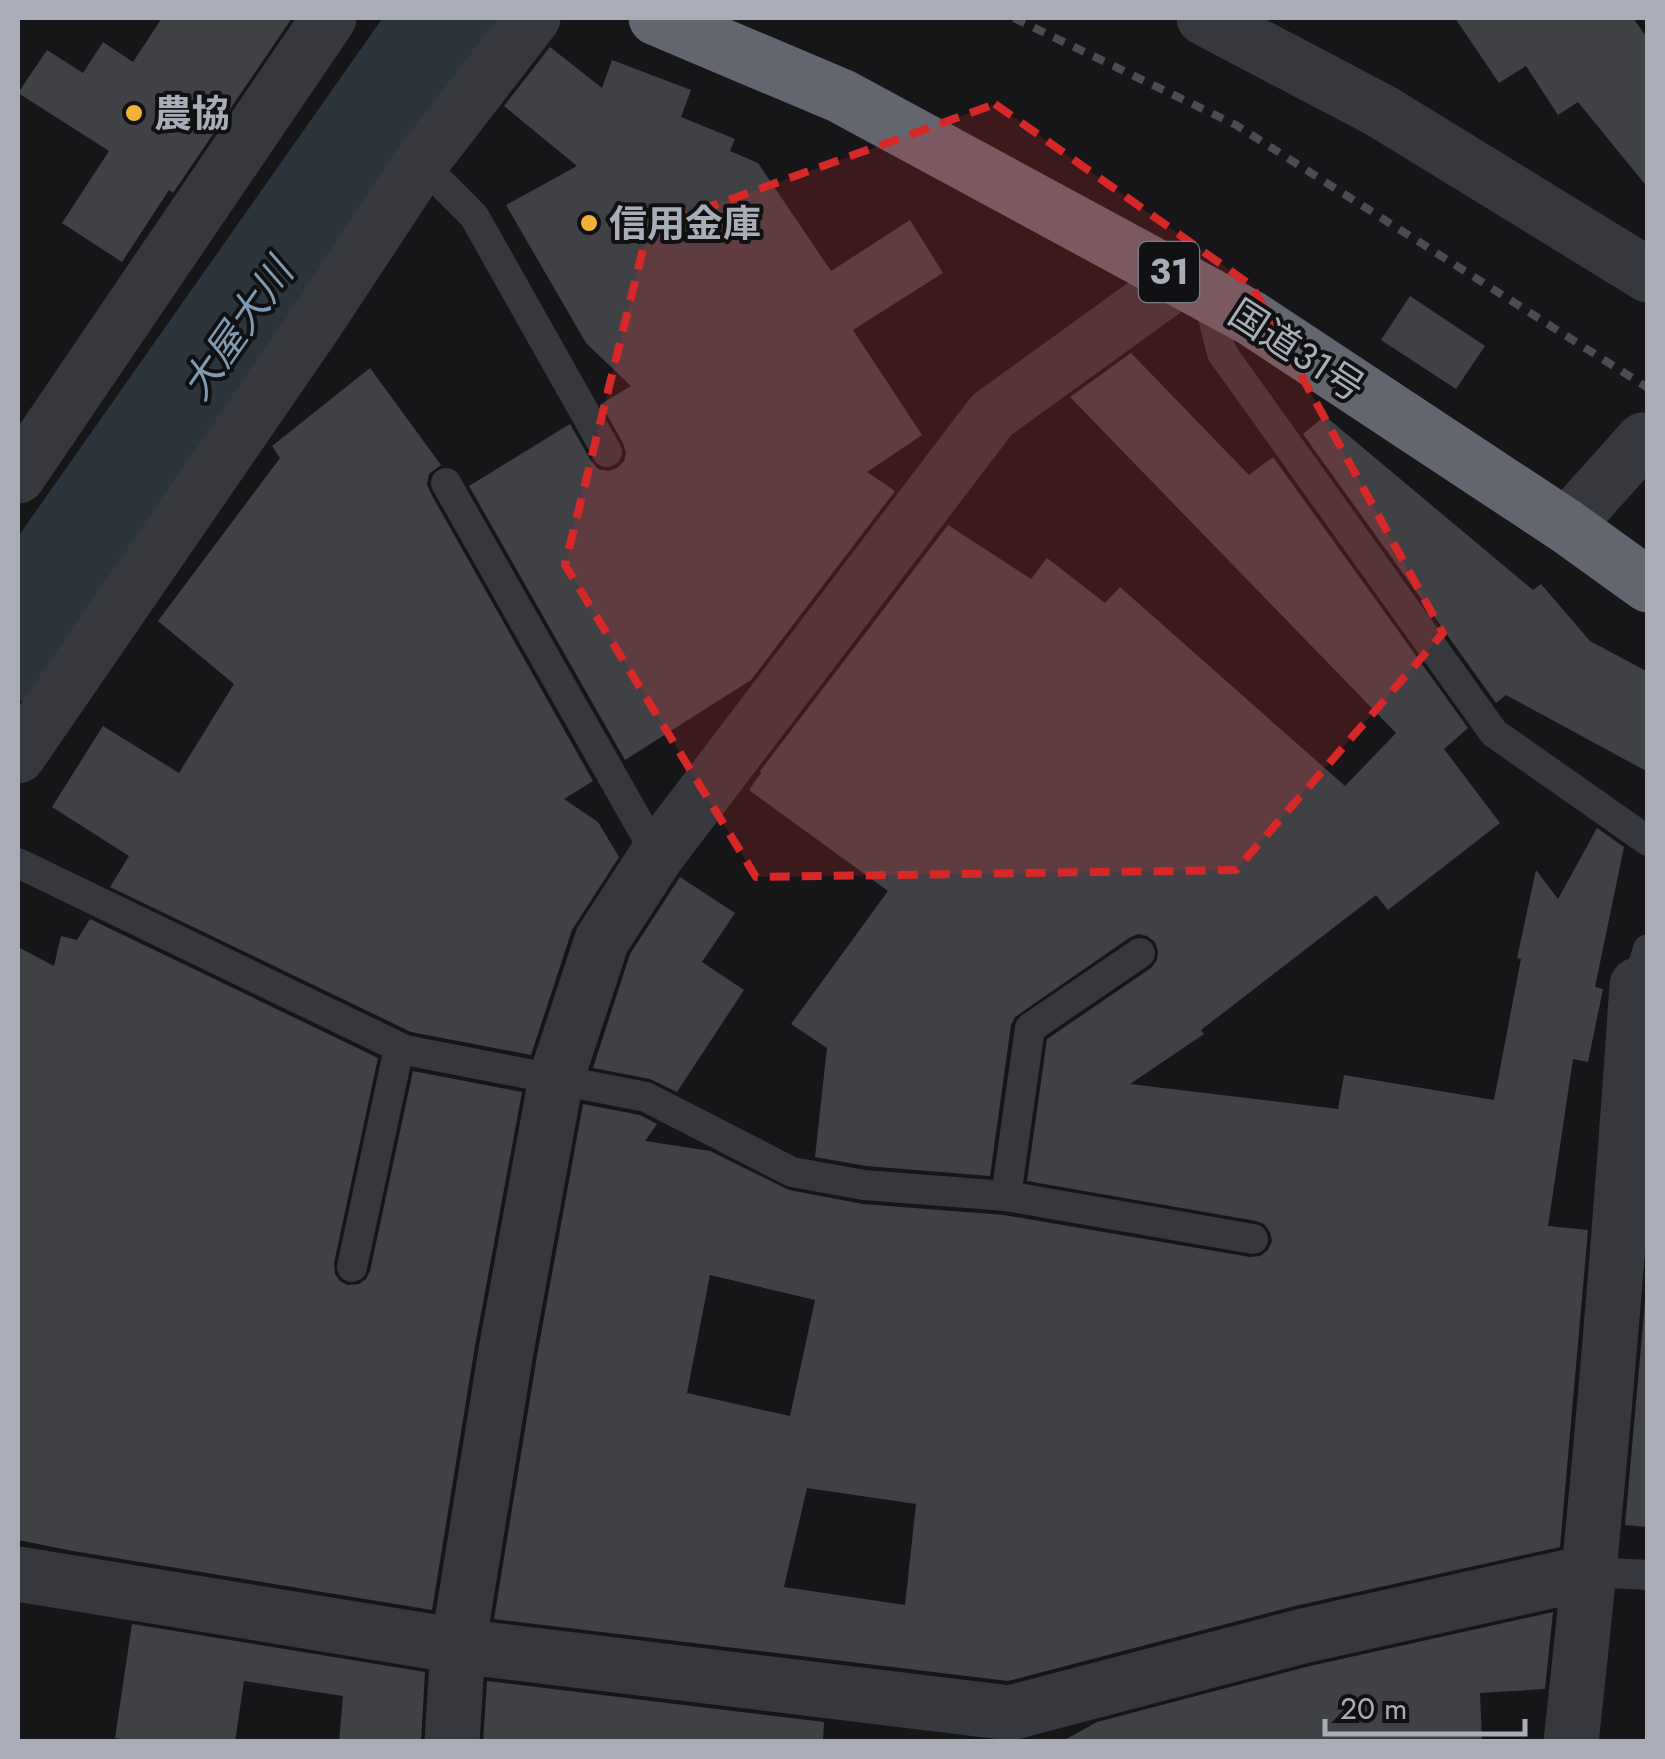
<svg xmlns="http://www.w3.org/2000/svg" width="1665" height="1759" viewBox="0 0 1665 1759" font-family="Jost,'Noto Sans JP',sans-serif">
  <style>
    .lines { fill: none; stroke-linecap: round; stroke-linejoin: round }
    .river { stroke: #2c353c; stroke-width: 120 }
    .building { fill: #404145; fill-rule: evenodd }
    .lane { stroke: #37383d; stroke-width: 30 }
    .street { stroke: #37383d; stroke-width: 55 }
    .highway { stroke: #63666e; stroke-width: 55 }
    .rail { stroke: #4a4c52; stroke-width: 8; stroke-dasharray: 12 10; stroke-linecap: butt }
    .marked { fill: #d62828; fill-opacity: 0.2; stroke: #d62828; stroke-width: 8; stroke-dasharray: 20 12; stroke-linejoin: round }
    .poi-dot { fill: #f2b134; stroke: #111113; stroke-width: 4 }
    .labels { text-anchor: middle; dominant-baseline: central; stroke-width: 8; stroke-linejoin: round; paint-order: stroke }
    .shield { fill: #111113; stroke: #7b7e86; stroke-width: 2.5 }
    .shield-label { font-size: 35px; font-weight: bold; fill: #a8adb8 }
    .poi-label { font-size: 38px; font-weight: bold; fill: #a8adb8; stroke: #111113; text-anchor: start }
    .street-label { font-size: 38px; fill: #a8adb8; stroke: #111113 }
    .water-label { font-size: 40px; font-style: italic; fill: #7f9bb3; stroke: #111113 }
  </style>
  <rect width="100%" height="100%" fill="#161618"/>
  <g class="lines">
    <!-- river -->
    <path class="river" d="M 18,641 L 456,18"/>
  </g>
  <!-- building -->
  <path class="building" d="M 162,18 L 292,18 L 173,193 L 169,190 L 122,262 L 62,223 L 109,151 L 18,93 L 47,50 L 83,73 L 103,42 L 133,62 Z
    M 1455,18 L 1633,18 L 1648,39 L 1648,188 L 1578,102 L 1558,115 L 1526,66 L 1499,83 Z
    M 550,47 L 602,88 L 612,60 L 691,90 L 681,117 L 735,139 L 730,151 L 758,163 L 831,271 L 910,220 L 943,273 L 853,330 L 922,435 L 867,472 L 895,491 L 751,680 L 625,760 L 469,486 L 570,424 L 591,461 L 598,469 L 608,471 L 617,468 L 624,461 L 626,453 L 623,443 L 601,404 L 631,386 L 586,343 L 506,205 L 577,166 L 504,106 Z
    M 1410,296 L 1485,346 L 1456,389 L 1381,340 Z
    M 1131,353 L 1249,475 L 1273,457 L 1468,728 L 1444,749 L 1500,823 L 1388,910 L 1376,895 L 1201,1030 L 1204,1034 L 1130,1084 L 1338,1109 L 1344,1075 L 1494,1100 L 1521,959 L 1517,958 L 1536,870 L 1558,899 L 1597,828 L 1624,847 L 1595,987 L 1603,989 L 1588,1062 L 1573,1059 L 1548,1226 L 1588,1230 L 1560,1547 L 1295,1606 L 1008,1681 L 494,1619 L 537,1356 L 583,1104 L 640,1115 L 657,1124 L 645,1141 L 710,1151 L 789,1190 L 863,1204 L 1004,1215 L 1250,1257 L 1260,1256 L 1268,1250 L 1272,1241 L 1270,1232 L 1264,1224 L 1256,1221 L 1027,1181 L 1047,1039 L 1151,968 L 1157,960 L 1158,951 L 1155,942 L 1147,936 L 1138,934 L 1129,938 L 1015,1017 L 1011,1025 L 990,1176 L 866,1166 L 815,1157 L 827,1048 L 791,1024 L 888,891 L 749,790 L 761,773 L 760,771 L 948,525 L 1031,579 L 1047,558 L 1105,603 L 1120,587 L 1345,786 L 1396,733 L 1070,397 ZM 710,1275 L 815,1300 L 790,1416 L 687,1393 ZM 807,1488 L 916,1504 L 905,1605 L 784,1587 Z
    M 370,368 L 441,465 L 429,474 L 427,484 L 430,492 L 593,781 L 564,799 L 598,822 L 619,857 L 572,930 L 531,1055 L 411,1032 L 110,887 L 129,856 L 52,807 L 103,726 L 179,773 L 234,684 L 158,621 L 280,458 L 272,446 Z
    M 1325,416 L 1533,590 L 1541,584 L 1590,641 L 1648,672 L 1648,772 L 1506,695 L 1496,703 L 1303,434 Z
    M 680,877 L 735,913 L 702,962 L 744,990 L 677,1092 L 650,1079 L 593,1068 L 630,954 Z
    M 90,919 L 378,1058 L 334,1263 L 335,1274 L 340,1281 L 347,1285 L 359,1284 L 366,1279 L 370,1271 L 413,1071 L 522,1092 L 475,1346 L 432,1610 L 73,1551 L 18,1540 L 18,947 L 54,966 L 61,936 L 77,940 Z
    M 1648,1268 L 1648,1527 L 1625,1525 Z
    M 1553,1612 L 1545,1689 L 1480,1693 L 1482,1742 L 1061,1742 L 1097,1722 L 1310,1666 Z
    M 132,1624 L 425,1672 L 421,1742 L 339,1742 L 343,1696 L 244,1681 L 235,1742 L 143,1742 L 115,1738 Z
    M 487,1681 L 824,1722 L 823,1742 L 483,1742 Z"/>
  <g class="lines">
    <!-- lane -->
    <path class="lane" d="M 421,163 L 474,216 L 607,452
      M 1207,294 L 1222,353 L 1494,733 L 1648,841
      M 446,483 L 657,855
      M 18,863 L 405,1050 L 646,1097 L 792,1172 L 864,1185 L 1006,1196 L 1253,1239
      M 1648,949 L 1637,985 L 1648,988
      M 1006,1196 L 1030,1028 L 1140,953
      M 352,1267 L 399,1048
      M 1590,1572 L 1648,1575"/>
    <!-- street -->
    <path class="street" d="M 1204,18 L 1381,111 L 1648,275
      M 18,476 L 329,18
      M 1566,526 L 1643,440
      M 18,756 L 315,324 L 421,163 L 533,18
      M 18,1574 L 458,1646 L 1010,1713 L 1303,1636 L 1590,1572
      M 452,1742 L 458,1646 L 506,1351 L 556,1079 L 602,940 L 657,855 L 992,415 L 1180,279
      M 1571,1742 C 1599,1490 1620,1238 1637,985"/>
    <!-- highway -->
    <path class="highway" d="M 656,18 L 841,96 L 1251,318 L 1566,526 L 1648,585"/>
    <!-- rail -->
    <path class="rail" d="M 1014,18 L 1236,125 L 1648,388"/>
  </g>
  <!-- marked area -->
  <path class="marked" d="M 995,104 L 1252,286 L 1443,633 L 1236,870 L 756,877 L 565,565 L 648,229 Z"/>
  <!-- markers -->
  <g class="poi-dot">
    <circle cx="134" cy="113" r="10"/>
    <circle cx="589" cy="223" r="10"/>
  </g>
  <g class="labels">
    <!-- shield labels -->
    <rect class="shield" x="1139" y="242" width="60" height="60" rx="8"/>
    <g class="shield-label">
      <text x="1169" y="272">31</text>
    </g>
    <!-- poi labels -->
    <g class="poi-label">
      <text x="154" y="113">農協</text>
      <text x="609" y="223">信用金庫</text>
    </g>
    <!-- street labels -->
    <g class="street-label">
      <text transform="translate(1297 350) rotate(33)">国道31号</text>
    </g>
    <!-- water labels -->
    <g class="water-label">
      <text transform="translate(237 329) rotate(-55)">大屋大川</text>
    </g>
  </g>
  <!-- border -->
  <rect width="1665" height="1759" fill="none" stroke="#a8adb8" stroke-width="40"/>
  <!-- scale -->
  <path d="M1325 1719v15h200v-15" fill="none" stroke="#a8adb8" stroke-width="5"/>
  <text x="1340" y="1719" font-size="30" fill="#a8adb8" stroke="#111113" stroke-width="8" paint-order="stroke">20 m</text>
</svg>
